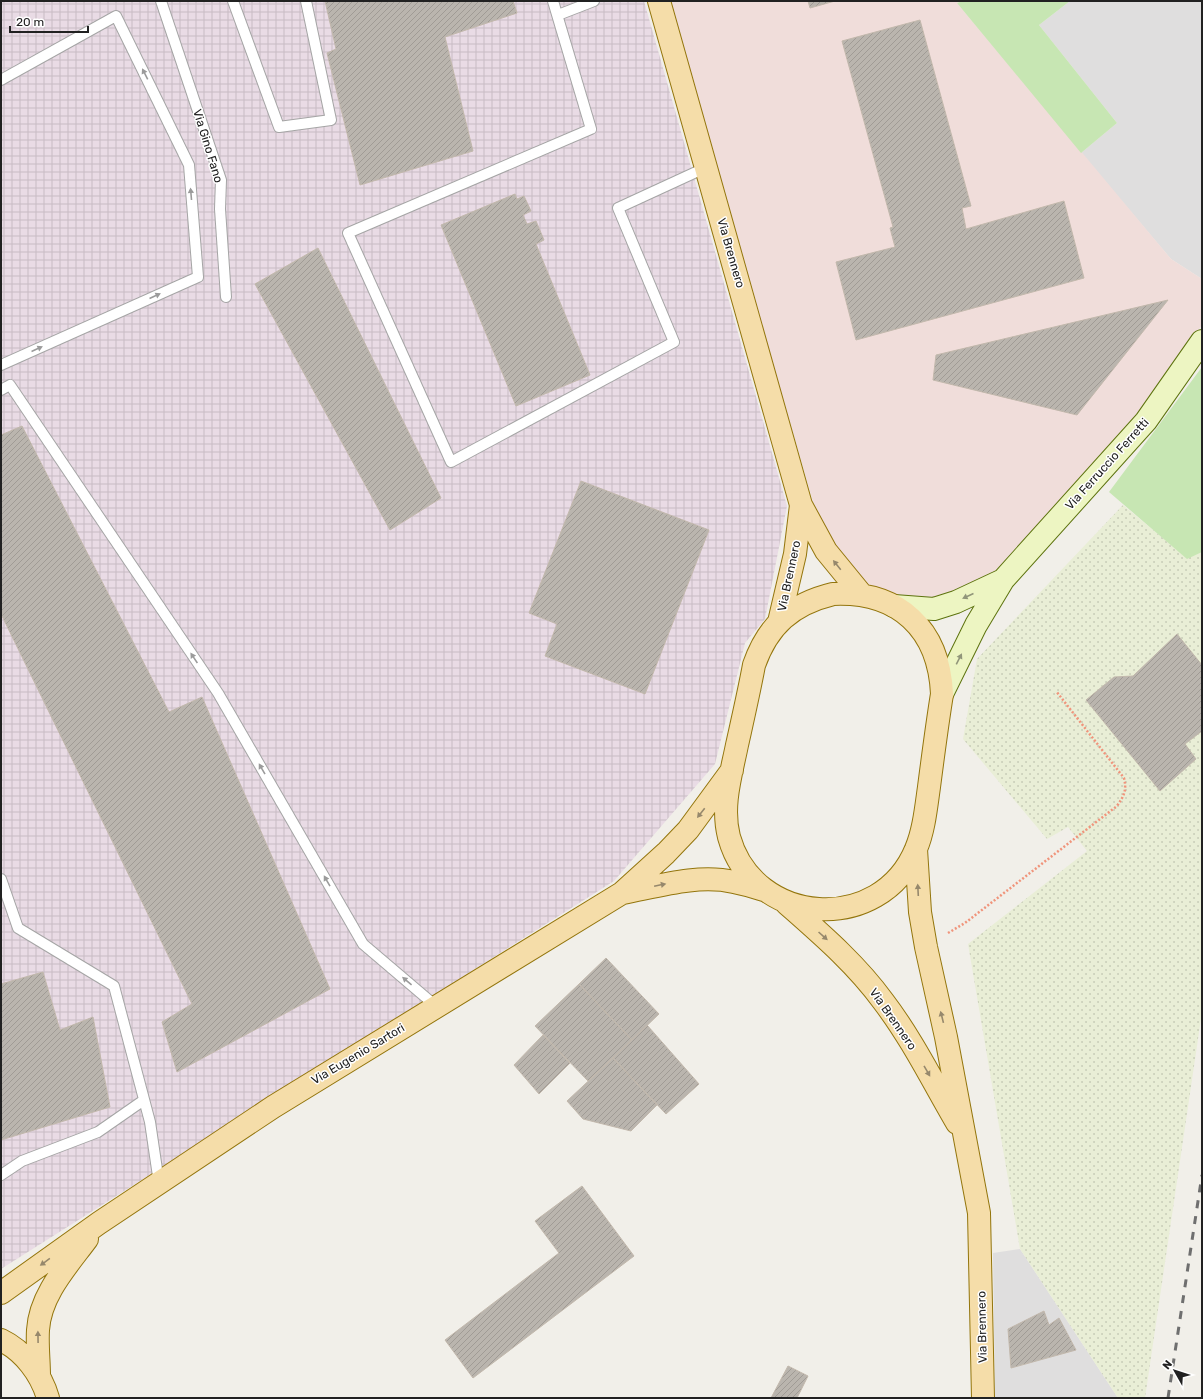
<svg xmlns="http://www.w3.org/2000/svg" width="1203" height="1399" viewBox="0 0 1203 1399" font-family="Rubik,sans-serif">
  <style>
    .residential { fill: #dfdede }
    .commercial { fill: #f0ddda }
    .industrial { fill: url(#industrial-grid) }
    .farmland { fill: url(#farmland-dots) }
    .grass { fill: #c7e6b3 }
    .building { fill: url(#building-hatch); stroke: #c2b8ac }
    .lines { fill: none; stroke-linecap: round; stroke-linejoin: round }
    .lane-casing { stroke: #a5a5a5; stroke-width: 12 }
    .secondary-casing { stroke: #5d730e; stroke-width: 24 }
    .primary-casing { stroke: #93750c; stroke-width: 24 }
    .path { stroke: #f0947b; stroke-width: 2.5; stroke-dasharray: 2 2; stroke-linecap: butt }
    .lane { stroke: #fff; stroke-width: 10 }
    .secondary { stroke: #edf5c2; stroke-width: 22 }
    .primary { stroke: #f5dda9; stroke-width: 22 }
    .rail { stroke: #6f6f6f; stroke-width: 3; stroke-dasharray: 8 8; stroke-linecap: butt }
    .oneway { fill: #9b9b9b }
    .oneway2 { fill: #96886c }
    .oneway3 { fill: #91967a }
    .labels { text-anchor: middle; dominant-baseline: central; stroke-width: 3; stroke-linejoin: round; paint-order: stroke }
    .street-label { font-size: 12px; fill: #212121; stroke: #fff }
  </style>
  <defs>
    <pattern id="industrial-grid" width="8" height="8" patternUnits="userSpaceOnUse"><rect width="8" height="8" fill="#e9dbe5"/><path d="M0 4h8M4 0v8" fill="none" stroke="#c8bcc4"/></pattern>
    <pattern id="farmland-dots" width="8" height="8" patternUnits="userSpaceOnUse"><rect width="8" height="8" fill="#e9eed6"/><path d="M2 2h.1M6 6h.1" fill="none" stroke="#c8ccb7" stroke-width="1.8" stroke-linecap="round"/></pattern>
    <pattern id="building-hatch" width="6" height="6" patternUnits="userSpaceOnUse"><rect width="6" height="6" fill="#bab5ae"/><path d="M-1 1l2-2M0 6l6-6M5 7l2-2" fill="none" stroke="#a09b95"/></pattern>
  </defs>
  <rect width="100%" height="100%" fill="#f1efe9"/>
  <!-- residential -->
  <path class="residential" d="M 1070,1 L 1202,1 L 1202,279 L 1171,259 L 1081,153 L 1117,123 L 1039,25 Z
    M 1020,1249 L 1118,1398 L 995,1398 L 993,1253 Z"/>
  <!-- commercial -->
  <path class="commercial" d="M 668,1 L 961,1 L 957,3 L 1171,259 L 1202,279 L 1202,325 L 1137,416 L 998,574 L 938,598 L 895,602 L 871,590 L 834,546 L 813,502 Z"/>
  <!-- industrial -->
  <path class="industrial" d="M 1,1 L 644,1 L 787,506 L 765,619 L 745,643 L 715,764 L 614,881 L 1,1269 Z"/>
  <!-- farmland -->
  <path class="farmland" d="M 1123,505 L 1187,558 L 1202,552 L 1202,1012 L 1145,1398 L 1118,1398 L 1020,1249 L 968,944 L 1087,851 L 1068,827 L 1047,839 L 963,739 L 977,659 Z"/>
  <!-- grass -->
  <path class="grass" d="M 962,1 L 1070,1 L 1039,25 L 1117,123 L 1081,153 L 957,3 Z
    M 1202,367 L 1202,552 L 1187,559 L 1109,492 Z"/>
  <!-- building -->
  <path class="building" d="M 325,1 L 513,1 L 517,13 L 445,37 L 473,151 L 360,185 L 327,53 L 336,49 Z
    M 808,1 L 835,1 L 810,8 Z
    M 920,20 L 971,206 L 962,208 L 966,229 L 1064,201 L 1084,278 L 856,340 L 836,262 L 895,247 L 890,228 L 893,227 L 842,41 Z
    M 515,194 L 517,199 L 524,196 L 531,211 L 523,215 L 527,224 L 536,221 L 544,240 L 536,244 L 590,375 L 516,406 L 441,225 Z
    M 318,248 L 441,498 L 390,530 L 255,284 Z
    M 1168,300 L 1077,415 L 933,380 L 936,355 Z
    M 22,426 L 169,712 L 202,697 L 330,989 L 177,1072 L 162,1022 L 192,1004 L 1,614 L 1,435 Z
    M 581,481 L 709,530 L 645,694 L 545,656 L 557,624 L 529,613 Z
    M 1177,634 L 1202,665 L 1202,731 L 1185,744 L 1196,759 L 1160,791 L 1086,700 L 1114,677 L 1133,676 Z
    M 606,958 L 659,1014 L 632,1040 L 579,984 Z
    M 43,972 L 60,1030 L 93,1017 L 110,1107 L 1,1140 L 1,984 Z
    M 579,984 L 632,1040 L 588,1081 L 535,1026 Z
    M 647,1025 L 699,1084 L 666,1114 L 613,1058 Z
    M 543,1035 L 570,1063 L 539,1094 L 514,1065 Z
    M 613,1058 L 657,1105 L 631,1131 L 583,1119 L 567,1101 Z
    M 582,1186 L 634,1256 L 473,1378 L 445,1340 L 559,1253 L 535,1221 Z
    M 1044,1311 L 1049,1325 L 1059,1318 L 1076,1350 L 1011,1368 L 1008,1329 Z
    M 788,1366 L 808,1376 L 797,1398 L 771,1398 Z"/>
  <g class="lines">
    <defs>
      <path id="lane" d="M 161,1 L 221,180 L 220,209 L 226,297
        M 233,1 L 279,127 L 331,120 L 306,1
        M 553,1 L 591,129 L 348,233 L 451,462 L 674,342 L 618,208 L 707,167
        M 558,15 L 594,1
        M 1,80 L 116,16 L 189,165 L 198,277 L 1,365
        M 1,390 L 10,385 L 218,693 L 363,944 L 437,1007
        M 1,879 L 18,928 L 114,986 L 150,1122 L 159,1183
        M 1,1175 L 22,1161 L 98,1132 L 144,1100"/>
      <path id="secondary" d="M 894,606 L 934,609 L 956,602 L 1003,580
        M 942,694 L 976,625 L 1003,580 L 1146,421 L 1202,341"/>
      <path id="primary" d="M 659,1 L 801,505 L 826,551 L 862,595
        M 833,594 C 899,591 939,629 942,694 C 937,725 933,756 929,787 C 926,808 924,830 916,849 C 881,935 754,927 729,837 C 721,806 731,775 737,745 C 743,718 749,692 754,665 C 768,625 792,604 833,594 Z
        M 779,622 L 795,554 L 801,505
        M 916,849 L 920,912 L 926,947 L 946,1037 L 979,1213 L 983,1398
        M 623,893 C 659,886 698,874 734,882 C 744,884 755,887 764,890
        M 787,904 C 821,934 856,964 883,1001 C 912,1039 933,1082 957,1123
        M 1,1293 L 99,1223 L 273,1107 L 622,893 L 666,853 L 688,830 L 732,770
        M 1,1340 C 24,1351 41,1374 48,1398
        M 39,1376 C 39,1361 37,1345 38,1330 C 40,1295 67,1266 87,1239"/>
    </defs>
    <!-- lane casing -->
    <use href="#lane" class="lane-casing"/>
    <!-- secondary casing -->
    <use href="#secondary" class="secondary-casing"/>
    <!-- primary casing -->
    <use href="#primary" class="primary-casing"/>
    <!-- path -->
    <path class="path" d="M 948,933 L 965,923 L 1117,806 C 1124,796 1127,790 1124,778 L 1056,691"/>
    <!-- lane -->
    <use href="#lane" class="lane"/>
    <!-- secondary -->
    <use href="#secondary" class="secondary"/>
    <!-- primary -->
    <use href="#primary" class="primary"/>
    <!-- rail -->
    <path class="rail" d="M 1168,1398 L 1202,1175"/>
  </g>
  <!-- one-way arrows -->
  <defs><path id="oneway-solid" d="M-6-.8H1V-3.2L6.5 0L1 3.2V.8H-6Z"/></defs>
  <g class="oneway">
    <use href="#oneway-solid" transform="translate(145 74) rotate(-117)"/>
    <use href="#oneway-solid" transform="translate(191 194) rotate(-95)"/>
    <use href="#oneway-solid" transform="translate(155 296) rotate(-24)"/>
    <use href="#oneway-solid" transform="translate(37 349) rotate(-24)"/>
    <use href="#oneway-solid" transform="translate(194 658) rotate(-124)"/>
    <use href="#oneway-solid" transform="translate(262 769) rotate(-120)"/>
    <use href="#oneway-solid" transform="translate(327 881) rotate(-120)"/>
    <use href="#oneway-solid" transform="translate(407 981) rotate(-140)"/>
  </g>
  <g class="oneway2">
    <use href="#oneway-solid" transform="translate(837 565) rotate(-129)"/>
    <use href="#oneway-solid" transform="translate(701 813) rotate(128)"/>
    <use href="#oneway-solid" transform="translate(660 885) rotate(-12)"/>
    <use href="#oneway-solid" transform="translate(918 890) rotate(-93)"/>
    <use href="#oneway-solid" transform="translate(823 936) rotate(42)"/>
    <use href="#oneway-solid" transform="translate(942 1017) rotate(-104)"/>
    <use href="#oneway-solid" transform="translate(927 1071) rotate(60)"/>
    <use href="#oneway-solid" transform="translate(45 1262) rotate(144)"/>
    <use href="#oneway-solid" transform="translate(38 1337) rotate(-91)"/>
  </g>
  <g class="oneway3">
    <use href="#oneway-solid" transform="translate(968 596) rotate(156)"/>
    <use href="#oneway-solid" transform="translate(959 659) rotate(-63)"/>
  </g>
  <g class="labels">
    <!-- street labels -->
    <g class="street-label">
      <text transform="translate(208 146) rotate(73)">Via Gino Fano</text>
      <text transform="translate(731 253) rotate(74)">Via Brennero</text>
      <text transform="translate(1107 464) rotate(-48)">Via Ferruccio Ferretti</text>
      <text transform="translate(789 576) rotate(-78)">Via Brennero</text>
      <text transform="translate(893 1019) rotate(55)">Via Brennero</text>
      <text transform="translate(358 1054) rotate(-31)">Via Eugenio Sartori</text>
      <text transform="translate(982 1327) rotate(-91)">Via Brennero</text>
    </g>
  </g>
  <!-- border -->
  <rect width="1203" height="1399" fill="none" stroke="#212121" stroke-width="4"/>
  <!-- north arrow -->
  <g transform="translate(1175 1371) rotate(309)" stroke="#ffffff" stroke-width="3" paint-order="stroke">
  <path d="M0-3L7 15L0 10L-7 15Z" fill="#212121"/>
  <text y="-6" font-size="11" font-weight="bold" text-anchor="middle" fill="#212121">N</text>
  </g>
  <!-- scale -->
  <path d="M10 26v6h78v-6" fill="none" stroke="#212121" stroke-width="2"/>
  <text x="16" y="26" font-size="12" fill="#212121" stroke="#ffffff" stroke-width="3" paint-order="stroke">20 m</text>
</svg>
